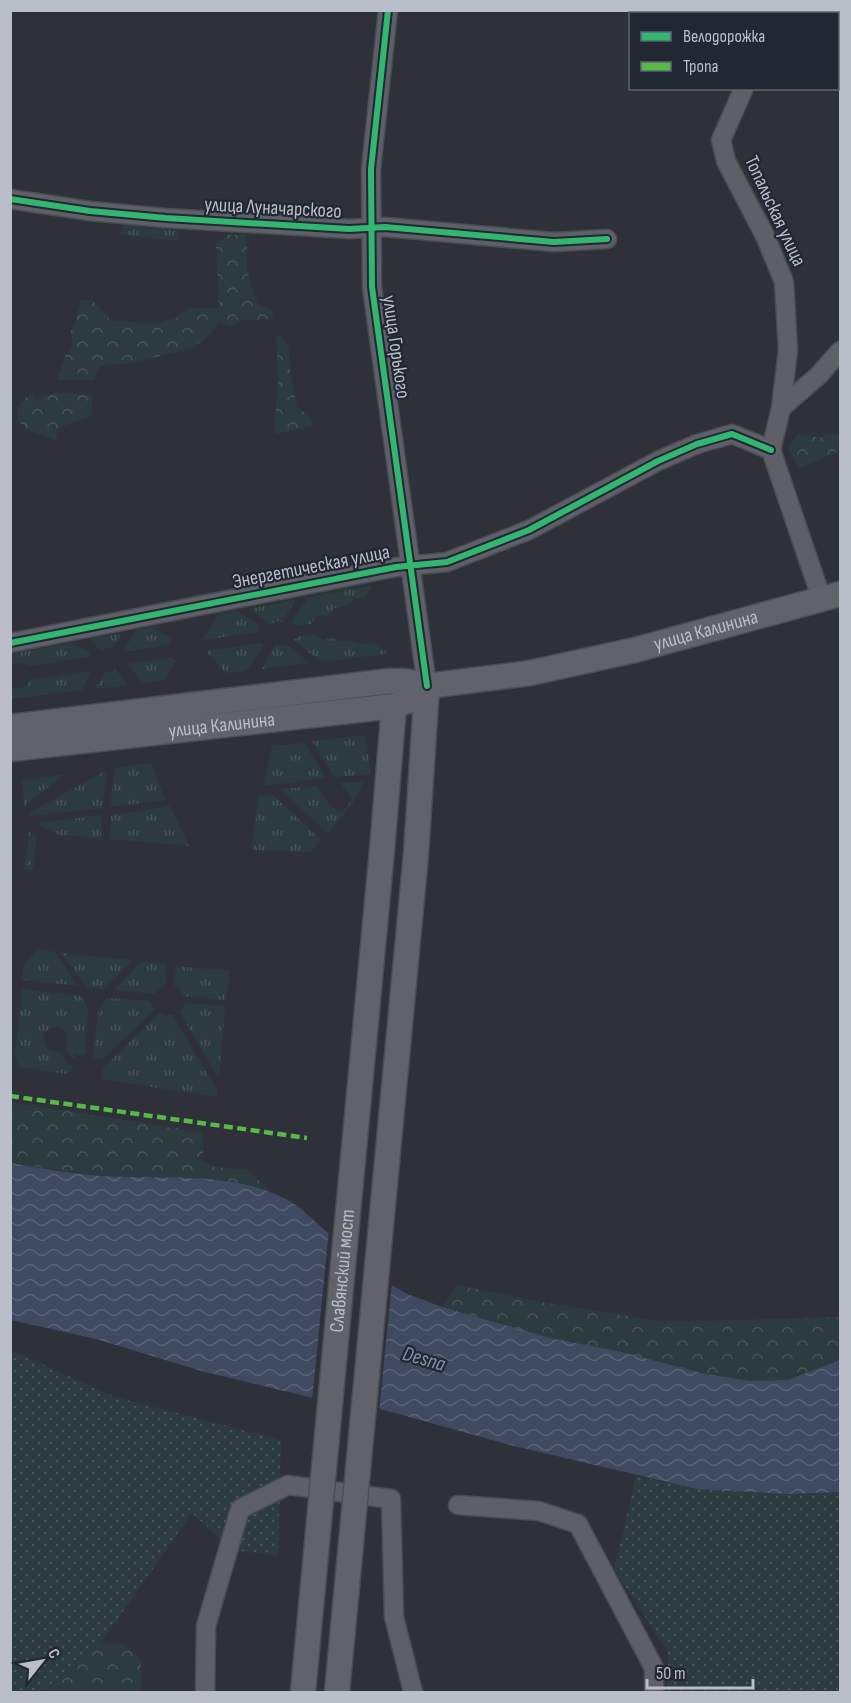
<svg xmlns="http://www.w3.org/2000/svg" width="851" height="1703" viewBox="0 0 851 1703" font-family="'Sofia Sans Condensed',sans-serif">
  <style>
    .grass { fill: url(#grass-tufts) }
    .forest { fill: url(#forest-crowns) }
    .garden { fill: url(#garden-dots) }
    .water { fill: url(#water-waves) }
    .pier { fill: #2e3139 }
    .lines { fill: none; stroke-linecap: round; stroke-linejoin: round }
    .minor-casing { stroke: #4a4c52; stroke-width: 21 }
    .major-casing { stroke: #4b4e56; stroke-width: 27 }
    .minor { stroke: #5e6067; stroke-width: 18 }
    .major { stroke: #606369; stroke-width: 24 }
    .major-bridge-casing { stroke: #4b4e56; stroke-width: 27; stroke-linecap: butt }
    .major-bridge { stroke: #606369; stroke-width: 24 }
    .quiet { stroke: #58b947; stroke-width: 4.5; stroke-dasharray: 9 4.5; stroke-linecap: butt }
    .cycleway-casing { stroke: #212733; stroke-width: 10 }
    .cycleway { stroke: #33b770; stroke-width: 6 }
    .labels { text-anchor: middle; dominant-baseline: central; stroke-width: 4.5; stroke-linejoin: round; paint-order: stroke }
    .street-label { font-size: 20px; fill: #b9bec9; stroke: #212733 }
    .water-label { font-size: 21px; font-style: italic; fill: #8491ac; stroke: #212733 }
  </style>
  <defs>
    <pattern id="grass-tufts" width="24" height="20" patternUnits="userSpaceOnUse" patternTransform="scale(1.5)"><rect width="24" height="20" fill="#2c3b3f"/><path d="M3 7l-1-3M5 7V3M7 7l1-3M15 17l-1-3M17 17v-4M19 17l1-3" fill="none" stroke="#485659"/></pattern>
    <pattern id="forest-crowns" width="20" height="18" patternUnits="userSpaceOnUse" patternTransform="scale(1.5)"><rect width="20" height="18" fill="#2c3b3f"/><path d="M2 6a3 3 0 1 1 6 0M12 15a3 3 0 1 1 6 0" fill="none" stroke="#485659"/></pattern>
    <pattern id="garden-dots" width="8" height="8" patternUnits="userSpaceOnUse" patternTransform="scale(1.5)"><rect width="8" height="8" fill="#2c3b3f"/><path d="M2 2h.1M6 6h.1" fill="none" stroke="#485659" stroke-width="1.8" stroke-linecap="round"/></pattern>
    <pattern id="water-waves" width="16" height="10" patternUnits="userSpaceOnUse" patternTransform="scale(1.5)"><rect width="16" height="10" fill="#3f4a61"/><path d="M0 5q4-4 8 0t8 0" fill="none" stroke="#596276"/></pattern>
  </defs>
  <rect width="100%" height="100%" fill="#2e3139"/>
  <!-- grass -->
  <path class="grass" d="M 124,225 L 178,231 L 179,241 L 120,234 Z
    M 373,585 L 365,597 L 354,598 L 347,606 L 334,608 L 329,615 L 317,616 L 311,624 L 296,626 L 291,622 L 309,597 Z
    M 295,600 L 282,622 L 276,621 L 270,625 L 249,609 Z
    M 236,611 L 260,625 L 259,632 L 202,640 L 219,614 Z
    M 152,627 L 172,639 L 169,645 L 123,652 L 136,630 Z
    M 122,633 L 112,649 L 106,647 L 101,651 L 90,639 Z
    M 315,634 L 322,640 L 334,638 L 337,642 L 351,641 L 360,644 L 373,643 L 386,651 L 385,654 L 321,662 L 294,640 L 300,636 Z
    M 72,643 L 90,652 L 89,657 L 28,666 L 24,662 L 11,664 L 11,654 Z
    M 261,643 L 264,645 L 246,671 L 226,673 L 206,651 Z
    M 287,644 L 309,663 L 262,669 L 275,645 L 281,646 Z
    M 171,657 L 176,661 L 164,680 L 143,683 L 127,664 Z
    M 115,669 L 128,685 L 95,689 L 105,672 L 111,672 Z
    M 87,671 L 90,673 L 82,690 L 11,699 L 11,689 L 26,687 L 31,680 Z
    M 365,735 L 371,774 L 334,777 L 312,741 Z
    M 304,743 L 326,778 L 264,786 L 272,746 Z
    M 151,763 L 165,800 L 110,807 L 115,768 Z
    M 107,770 L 102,808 L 29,816 L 31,812 Z
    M 64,775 L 24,806 L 22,780 Z
    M 340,782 L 363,782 L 355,799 L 328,834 L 281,789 L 317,786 C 325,799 339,826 352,799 Z
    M 259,795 L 273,795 L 321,840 L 310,852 L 251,850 Z
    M 170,806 L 189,846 L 110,839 L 111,815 Z
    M 102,815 L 101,838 L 59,835 L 36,823 Z
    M 29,832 L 35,835 L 37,838 L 33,870 L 25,869 Z
    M 38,949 L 55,952 L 78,986 L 22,980 L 23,966 Z
    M 61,953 L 132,960 L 104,989 L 87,987 Z
    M 141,962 L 166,964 L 165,986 L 159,989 L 154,994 L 114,990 Z
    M 176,966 L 230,971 L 226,1000 L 184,996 L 178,987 L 174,986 Z
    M 22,989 L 81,996 L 88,1008 L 85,1055 L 75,1054 L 74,1059 L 65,1050 C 77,1019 39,1023 44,1042 C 46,1050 52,1051 59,1052 L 72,1067 L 71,1075 L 19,1067 L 15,1056 Z
    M 107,998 L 149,1001 L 155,1009 L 103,1059 L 93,1058 L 98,1011 Z
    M 184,1003 L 225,1006 L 219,1079 L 179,1011 L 183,1008 Z
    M 159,1013 L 166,1016 L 172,1015 L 217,1090 L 217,1097 L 102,1079 L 103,1068 Z"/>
  <!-- forest -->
  <path class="forest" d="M 228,235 L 245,235 L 247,247 L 247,270 L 258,305 L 270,308 L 275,319 L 242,320 L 231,327 L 219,323 L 206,338 L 193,348 L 132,363 L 100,366 L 94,380 L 57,380 L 65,356 L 72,347 L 71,331 L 75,321 L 81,300 L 93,301 L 112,321 L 160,323 L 176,318 L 190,308 L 219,308 L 216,245 Z
    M 281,336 L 289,349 L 290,369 L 297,407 L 310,417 L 314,426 L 276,434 L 274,429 L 278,385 L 276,337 Z
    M 55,393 L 92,395 L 92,413 L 88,417 L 58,428 L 56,441 L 27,429 L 19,422 L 17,408 L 26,397 L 32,394 L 37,400 L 42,396 Z
    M 800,433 L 820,438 L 828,433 L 840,435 L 840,451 L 800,468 L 792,457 L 789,448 L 796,436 Z
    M 10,1102 L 201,1132 L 204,1141 L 202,1161 L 215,1167 L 248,1170 L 269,1190 L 225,1181 L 100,1176 L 11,1163 Z
    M 457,1285 L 536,1301 L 664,1322 L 840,1317 L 840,1360 L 788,1380 L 750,1381 L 705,1374 L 618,1351 L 554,1339 L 442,1307 Z
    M 105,1642 L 122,1644 L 141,1659 L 141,1692 L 27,1692 L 80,1644 Z"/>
  <!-- garden -->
  <path class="garden" d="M 11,1350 L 112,1396 L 281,1440 L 278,1556 L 233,1550 L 192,1513 L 98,1647 L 40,1692 L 11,1692 Z
    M 636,1476 L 697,1489 L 786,1494 L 840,1492 L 840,1692 L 667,1692 L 668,1652 L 614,1569 Z"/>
  <!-- water -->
  <path class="water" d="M 11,1163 C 41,1168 72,1174 102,1176 C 165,1180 246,1169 300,1208 L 378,1277 L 405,1293 L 442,1307 L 554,1339 L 618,1351 L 705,1374 L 750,1381 L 788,1380 L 840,1360 L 840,1492 L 786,1494 L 697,1489 L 510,1445 L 384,1410 L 309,1397 L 205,1372 L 96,1339 L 11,1320 Z"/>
  <!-- pier -->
  <path class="pier" d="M 329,1230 L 380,1275 L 392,1282 L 379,1412 L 312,1401 Z"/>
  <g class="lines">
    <defs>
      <path id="minor" d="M 388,10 L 371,169 L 372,287 L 427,686
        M 822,14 L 825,10
        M 744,88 L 721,140 L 726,161 L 766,238 L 784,282 L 788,350 L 781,408 L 771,450 L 822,600
        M 10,199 L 90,211 L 166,218 L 349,229 L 385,227 L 554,242 L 607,239
        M 781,408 L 819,375 L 840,351
        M 10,643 L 396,567 L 447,562 L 529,530 L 658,461 L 697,444 L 732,434 L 771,450
        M 458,1505 L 539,1511 L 578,1524 L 654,1668 L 654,1692
        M 205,1692 L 206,1626 L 240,1509 L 288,1485 L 391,1499 L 394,1617 L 413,1692"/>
      <g id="major">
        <path id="s1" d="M 10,727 L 390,681 L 404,681 L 427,686 L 530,673 L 635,650 L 840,594"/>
        <path id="s2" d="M 10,749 L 394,706 L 410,700 L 427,686"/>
        <path d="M 382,850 L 394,706"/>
        <path d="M 416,854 L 427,686"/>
      </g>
    </defs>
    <!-- minor casing -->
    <use href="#minor" class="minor-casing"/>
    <!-- major casing -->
    <use href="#major" class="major-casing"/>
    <!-- minor -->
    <use href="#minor" class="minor"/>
    <!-- major -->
    <use href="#major" class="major"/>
    <defs>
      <g id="major-bridge">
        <path id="s3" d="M 303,1692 L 382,850"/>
        <path d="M 337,1692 L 416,854"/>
      </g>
    </defs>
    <!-- major-bridge casing -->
    <use href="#major-bridge" class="major-bridge-casing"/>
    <!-- major-bridge -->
    <use href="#major-bridge" class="major-bridge"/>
    <!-- quiet -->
    <path class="quiet" d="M 10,1096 L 307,1138"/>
    <defs>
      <path id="cycleway" d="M 388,10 L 371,169 L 372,287 L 427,686
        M 10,199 L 90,211 L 166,218 L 349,229 L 385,227 L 554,242 L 607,239
        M 10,643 L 396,567 L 447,562 L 529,530 L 658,461 L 697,444 L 732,434 L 771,450"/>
    </defs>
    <!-- cycleway casing -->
    <use href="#cycleway" class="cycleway-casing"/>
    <!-- cycleway -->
    <use href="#cycleway" class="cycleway"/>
  </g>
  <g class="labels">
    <!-- street labels -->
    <g class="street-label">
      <text transform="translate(273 208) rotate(3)">улица Луначарского</text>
      <text transform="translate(775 211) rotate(65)">Топальская улица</text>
      <text transform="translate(396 347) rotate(82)">улица Горького</text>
      <text transform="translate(311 567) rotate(-11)">Энергетическая улица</text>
      <text stroke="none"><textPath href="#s1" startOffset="705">улица Калинина</textPath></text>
      <text stroke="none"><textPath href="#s2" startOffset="213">улица Калинина</textPath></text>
      <text stroke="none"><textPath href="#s3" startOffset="423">Славянский мост</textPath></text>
    </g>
    <!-- water labels -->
    <g class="water-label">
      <text transform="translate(424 1359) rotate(16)">Desna</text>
    </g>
  </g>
  <!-- border -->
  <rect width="851" height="1703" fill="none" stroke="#b9bec9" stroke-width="24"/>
  <!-- legend -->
  <rect x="629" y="12" width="210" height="78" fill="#212733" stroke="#5e636f" stroke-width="1.5"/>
  <rect x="641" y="32" width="30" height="9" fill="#33b770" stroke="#5e636f" stroke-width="1.5"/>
  <text x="683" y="42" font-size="18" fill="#b9bec9">Велодорожка</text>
  <rect x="641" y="62" width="30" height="9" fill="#58b947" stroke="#5e636f" stroke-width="1.5"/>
  <text x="683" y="72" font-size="18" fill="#b9bec9">Тропа</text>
  <!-- north arrow -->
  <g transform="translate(42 1661) rotate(59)" stroke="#212733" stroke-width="4.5" paint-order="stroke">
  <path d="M0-4.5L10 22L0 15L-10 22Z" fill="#b9bec9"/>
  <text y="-9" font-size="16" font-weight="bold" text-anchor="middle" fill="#b9bec9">С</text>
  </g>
  <!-- scale -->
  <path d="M647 1679v9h106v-9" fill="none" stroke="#b9bec9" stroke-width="3"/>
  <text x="656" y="1679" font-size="18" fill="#b9bec9" stroke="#212733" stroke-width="4.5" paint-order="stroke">50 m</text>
</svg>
